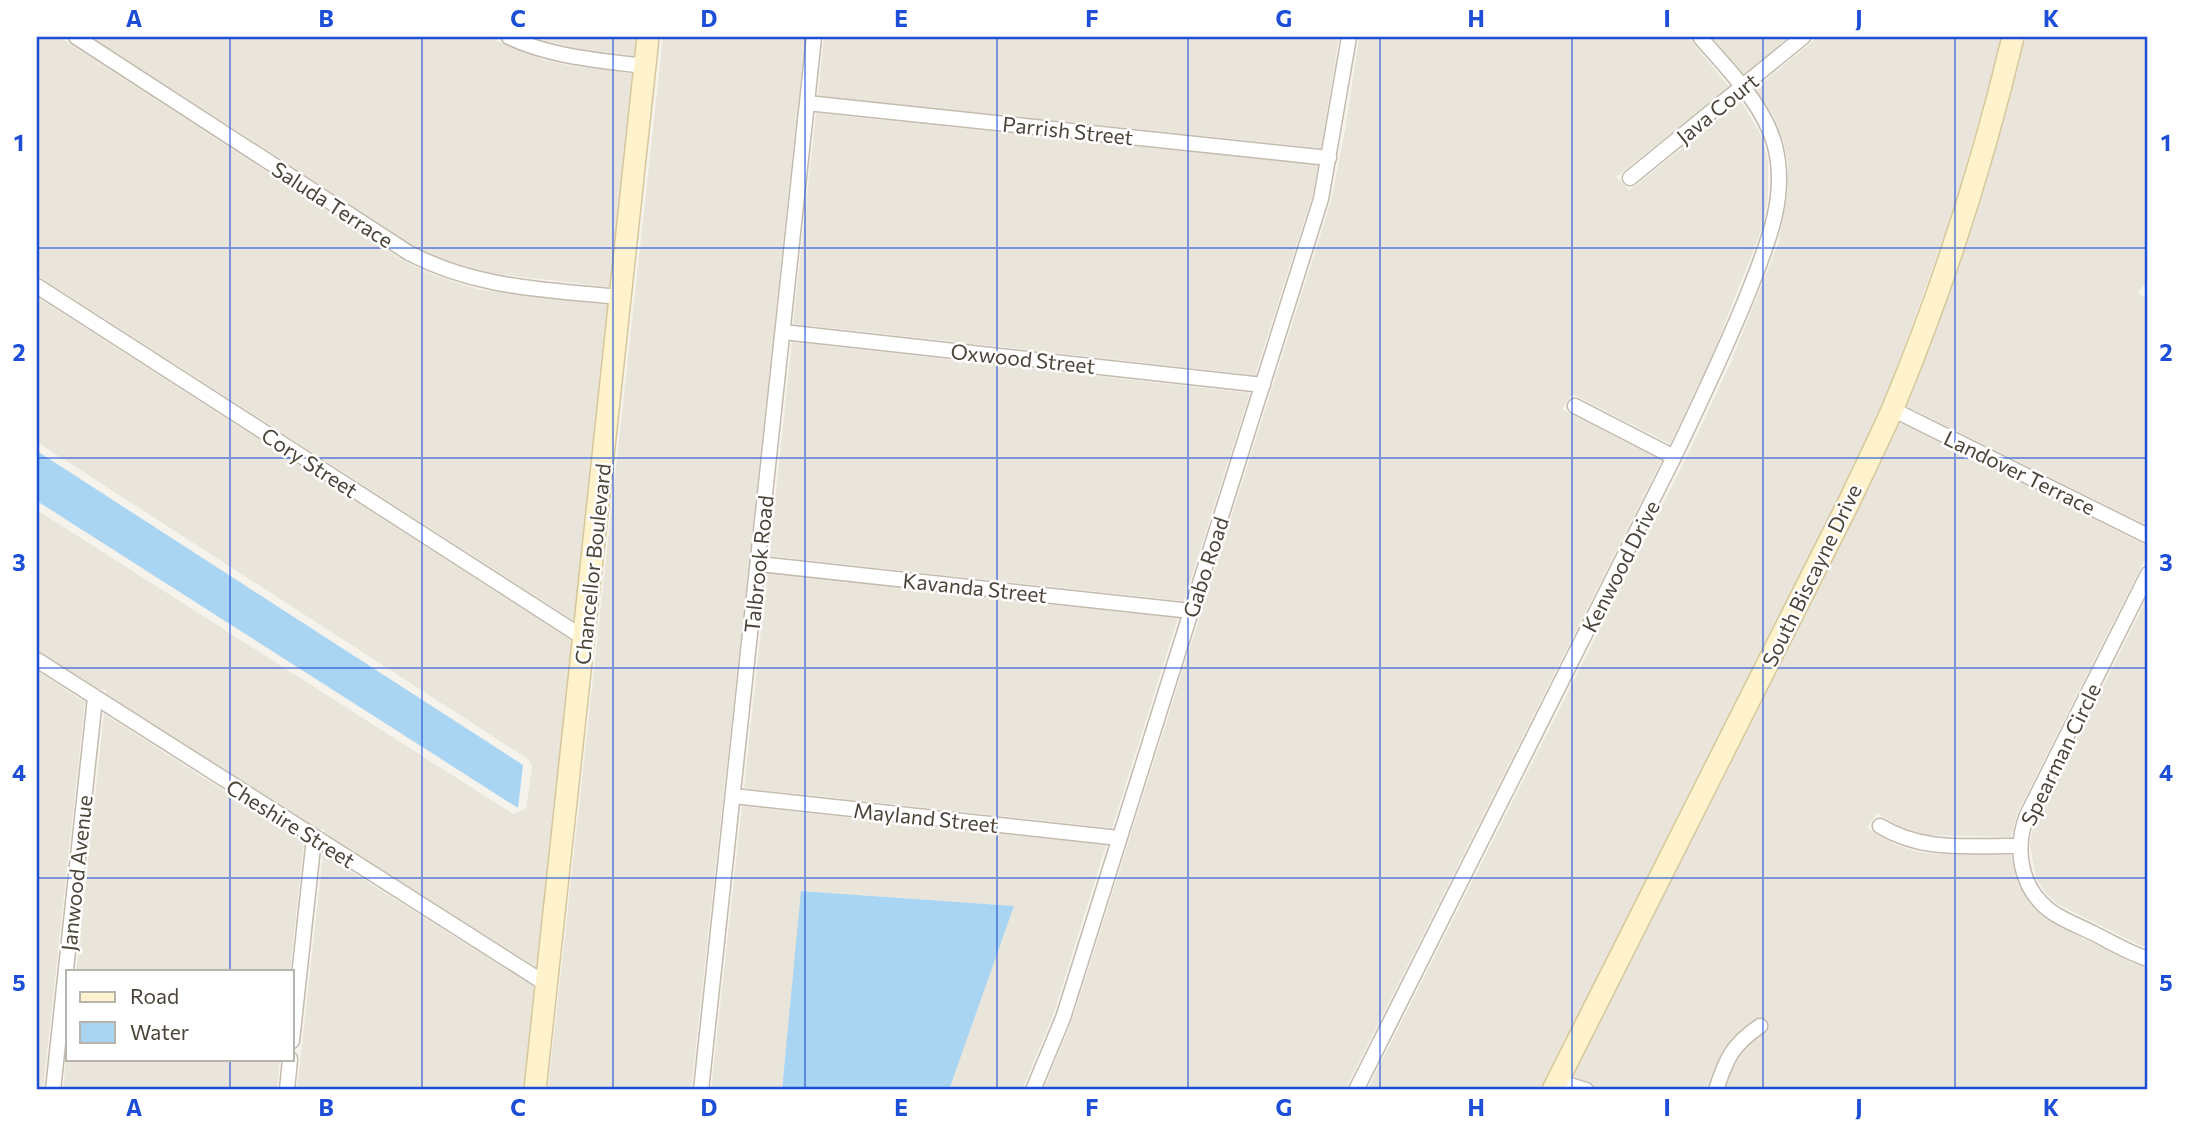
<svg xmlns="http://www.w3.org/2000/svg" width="2185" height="1127" viewBox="0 0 2185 1127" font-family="Commissioner,sans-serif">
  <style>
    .residential { fill: #eae5da }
    .water { fill: #a9d4f2 }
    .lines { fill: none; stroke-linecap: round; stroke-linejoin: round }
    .street-casing { stroke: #c2bbae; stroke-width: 17 }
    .secondary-casing { stroke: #d6c79b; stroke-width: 24 }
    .street { stroke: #fff; stroke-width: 14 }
    .secondary { stroke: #fff3cd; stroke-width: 21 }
    .grid { fill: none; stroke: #1d4ed8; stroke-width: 2; stroke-opacity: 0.55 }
    .labels { text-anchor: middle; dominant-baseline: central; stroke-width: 5; stroke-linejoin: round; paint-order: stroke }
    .street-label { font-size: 21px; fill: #4b4439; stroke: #fff }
    .neatline { fill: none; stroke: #1d4ed8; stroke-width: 2.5 }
    .grid-label { font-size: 23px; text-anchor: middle; font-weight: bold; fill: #1d4ed8 }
  </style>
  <rect width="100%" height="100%" fill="#f6f3ec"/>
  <!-- residential -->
  <path class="residential" d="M 37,37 L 59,37 L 404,261 L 426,272 L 476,289 L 608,305 L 576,622 L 37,275 Z
    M 92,37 L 488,37 L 541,59 L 571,66 L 634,73 L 610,287 L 479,272 L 435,257 L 415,246 Z
    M 533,37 L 638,37 L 635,56 L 574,48 Z
    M 663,37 L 805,37 L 749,563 L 691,1090 L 548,1090 Z
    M 824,37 L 1339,37 L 1321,148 L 818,96 Z
    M 1359,37 L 1688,37 L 1729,87 L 1616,177 L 1630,190 L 1741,101 L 1761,135 L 1768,163 L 1768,194 L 1763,226 L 1712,356 L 1670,444 L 1572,394 L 1562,409 L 1662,460 L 1345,1090 L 1043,1090 L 1072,1021 L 1331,201 L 1346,125 Z
    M 1712,37 L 1789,37 L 1743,75 Z
    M 1818,37 L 2003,37 L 1951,218 L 1883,405 L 1839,501 L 1542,1090 L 1367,1090 L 1688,454 L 1731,362 L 1778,244 L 1787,196 L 1788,162 L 1784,144 L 1773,115 L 1755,89 Z
    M 2023,37 L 2148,37 L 2148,279 L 2138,293 L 2148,299 L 2148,526 L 1904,405 L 2014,75 Z
    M 816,113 L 1318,165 L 1312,197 L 1255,375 L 793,324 Z
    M 37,297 L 574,642 L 538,968 L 325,834 L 325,830 L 318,829 L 106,694 L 106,690 L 99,689 L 37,650 L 37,510 L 513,814 L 526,809 L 532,766 L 528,759 L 37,442 Z
    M 792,342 L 1250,393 L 1184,601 L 769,556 Z
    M 1897,421 L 2148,546 L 2148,553 L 2018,812 L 2011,837 L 1926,835 L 1904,830 L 1877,813 L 1867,828 L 1896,845 L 1914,851 L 1935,854 L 2011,855 L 2018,885 L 2041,915 L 2053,923 L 2134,964 L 2148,968 L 2148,1090 L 1563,1090 Z
    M 767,574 L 1178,618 L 1112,828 L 744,788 Z
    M 2148,596 L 2148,949 L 2059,905 L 2047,895 L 2036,878 L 2030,846 L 2032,832 L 2037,819 Z
    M 37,671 L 85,702 L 43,1090 L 37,1090 Z
    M 104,714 L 304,842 L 290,971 L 76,971 Z
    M 742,806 L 1106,845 L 1053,1016 L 1022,1090 L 949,1090 L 1014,906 L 802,891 L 782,1090 L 711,1090 Z
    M 323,854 L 536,988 L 525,1090 L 297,1090 Z
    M 68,1038 L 68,1059 L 280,1059 L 277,1090 L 63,1090 Z"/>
  <!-- water -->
  <path class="water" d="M 37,451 L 523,765 L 518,808 L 37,501 Z
    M 801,891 L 1014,906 L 949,1090 L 782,1090 Z"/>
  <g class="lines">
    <defs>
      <path id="street" d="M 76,37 L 409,253 C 478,289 544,289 619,297
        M 509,37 C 551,57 598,60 644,66
        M 807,103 L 1329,158
        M 1630,178 L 1803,37
        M 37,286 L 584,638
        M 783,332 L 1263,385
        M 1575,406 L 1674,457
        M 1892,409 L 2148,536
        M 759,564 L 1191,611
        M 2148,574 L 2027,815 C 2014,849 2020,887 2049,910 C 2062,920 2079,926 2093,933 C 2111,942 2129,953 2148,959
        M 37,660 L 546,984
        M 733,796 L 1119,838
        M 1880,826 C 1924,853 1970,845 2020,846
        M 292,1041 L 314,838
        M 1557,1081 L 1586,1090
        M 53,1090 L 95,698
        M 287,1090 L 290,1059
        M 701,1090 L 814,37
        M 1033,1090 L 1063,1018 L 1321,199 L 1349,37
        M 1356,1090 L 1674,457 C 1699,405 1723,354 1745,301 C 1764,252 1789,200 1775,146 C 1764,104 1728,70 1700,37
        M 1716,1090 C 1726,1059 1732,1045 1760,1026"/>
      <path id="secondary" d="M 535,1090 L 648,37
        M 1553,1090 L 1848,504 C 1863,472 1879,440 1893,408 C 1943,288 1983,163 2013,37"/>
    </defs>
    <!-- street casing -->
    <use href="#street" class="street-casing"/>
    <!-- secondary casing -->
    <use href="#secondary" class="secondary-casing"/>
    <!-- street -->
    <use href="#street" class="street"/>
    <!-- secondary -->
    <use href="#secondary" class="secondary"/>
  </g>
  <!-- grid -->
  <path class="grid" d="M 230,37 L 230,971M 422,37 L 422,1090M 613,37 L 613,1090M 805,37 L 805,1090M 997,37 L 997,1090M 1188,37 L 1188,1090M 1380,37 L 1380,1090M 1572,37 L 1572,1090M 1763,37 L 1763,1090M 1955,37 L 1955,1090M 37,248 L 2148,248M 37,458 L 2148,458M 37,668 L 2148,668M 37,878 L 2148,878M 230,1059 L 230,1090"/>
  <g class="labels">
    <!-- street labels -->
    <g class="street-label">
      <text transform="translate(1717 108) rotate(-39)">Java Court</text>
      <text transform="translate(1068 130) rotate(6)">Parrish Street</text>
      <text transform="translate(333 204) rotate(33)">Saluda Terrace</text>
      <text transform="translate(1023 358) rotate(6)">Oxwood Street</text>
      <text transform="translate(310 462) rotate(33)">Cory Street</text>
      <text transform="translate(2020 472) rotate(26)">Landover Terrace</text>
      <text transform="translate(592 564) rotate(-84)">Chancellor Boulevard</text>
      <text transform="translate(758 564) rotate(-84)">Talbrook Road</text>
      <text transform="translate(1620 566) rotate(-63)">Kenwood Drive</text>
      <text transform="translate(1205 567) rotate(-72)">Gabo Road</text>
      <text transform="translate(1811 575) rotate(-64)">South Biscayne Drive</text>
      <text transform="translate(975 587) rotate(6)">Kavanda Street</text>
      <text transform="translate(2060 754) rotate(-64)">Spearman Circle</text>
      <text transform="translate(926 817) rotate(6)">Mayland Street</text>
      <text transform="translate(291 823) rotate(32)">Cheshire Street</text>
      <text transform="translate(76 873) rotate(-84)">Janwood Avenue</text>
    </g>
  </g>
  <!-- border -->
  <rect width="2185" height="1127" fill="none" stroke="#ffffff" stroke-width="77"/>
  <!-- legend -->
  <rect x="66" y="970" width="228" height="91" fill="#ffffff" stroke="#b7b4b0" stroke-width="2"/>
  <rect x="80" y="992" width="35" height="10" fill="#fff3cd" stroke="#b7b4b0" stroke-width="2"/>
  <text x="130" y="1004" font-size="21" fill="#4b4439">Road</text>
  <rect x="80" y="1022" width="35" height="21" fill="#a9d4f2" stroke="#b7b4b0" stroke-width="2"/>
  <text x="130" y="1040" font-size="21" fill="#4b4439">Water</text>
  <rect x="38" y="38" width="2108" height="1050" class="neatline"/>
  <g class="grid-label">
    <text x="134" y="27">A</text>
    <text x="326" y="27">B</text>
    <text x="518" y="27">C</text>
    <text x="709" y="27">D</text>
    <text x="901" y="27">E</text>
    <text x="1092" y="27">F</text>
    <text x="1284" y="27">G</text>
    <text x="1476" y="27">H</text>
    <text x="1667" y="27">I</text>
    <text x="1859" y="27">J</text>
    <text x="2051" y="27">K</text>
    <text x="19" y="151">1</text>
    <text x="2166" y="151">1</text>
    <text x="19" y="361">2</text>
    <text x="2166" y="361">2</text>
    <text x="19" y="571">3</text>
    <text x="2166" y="571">3</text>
    <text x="19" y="781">4</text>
    <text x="2166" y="781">4</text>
    <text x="19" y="991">5</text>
    <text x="2166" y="991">5</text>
    <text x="134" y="1116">A</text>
    <text x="326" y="1116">B</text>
    <text x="518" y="1116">C</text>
    <text x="709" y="1116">D</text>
    <text x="901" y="1116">E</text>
    <text x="1092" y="1116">F</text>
    <text x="1284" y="1116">G</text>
    <text x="1476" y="1116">H</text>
    <text x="1667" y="1116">I</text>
    <text x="1859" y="1116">J</text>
    <text x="2051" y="1116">K</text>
  </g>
</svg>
